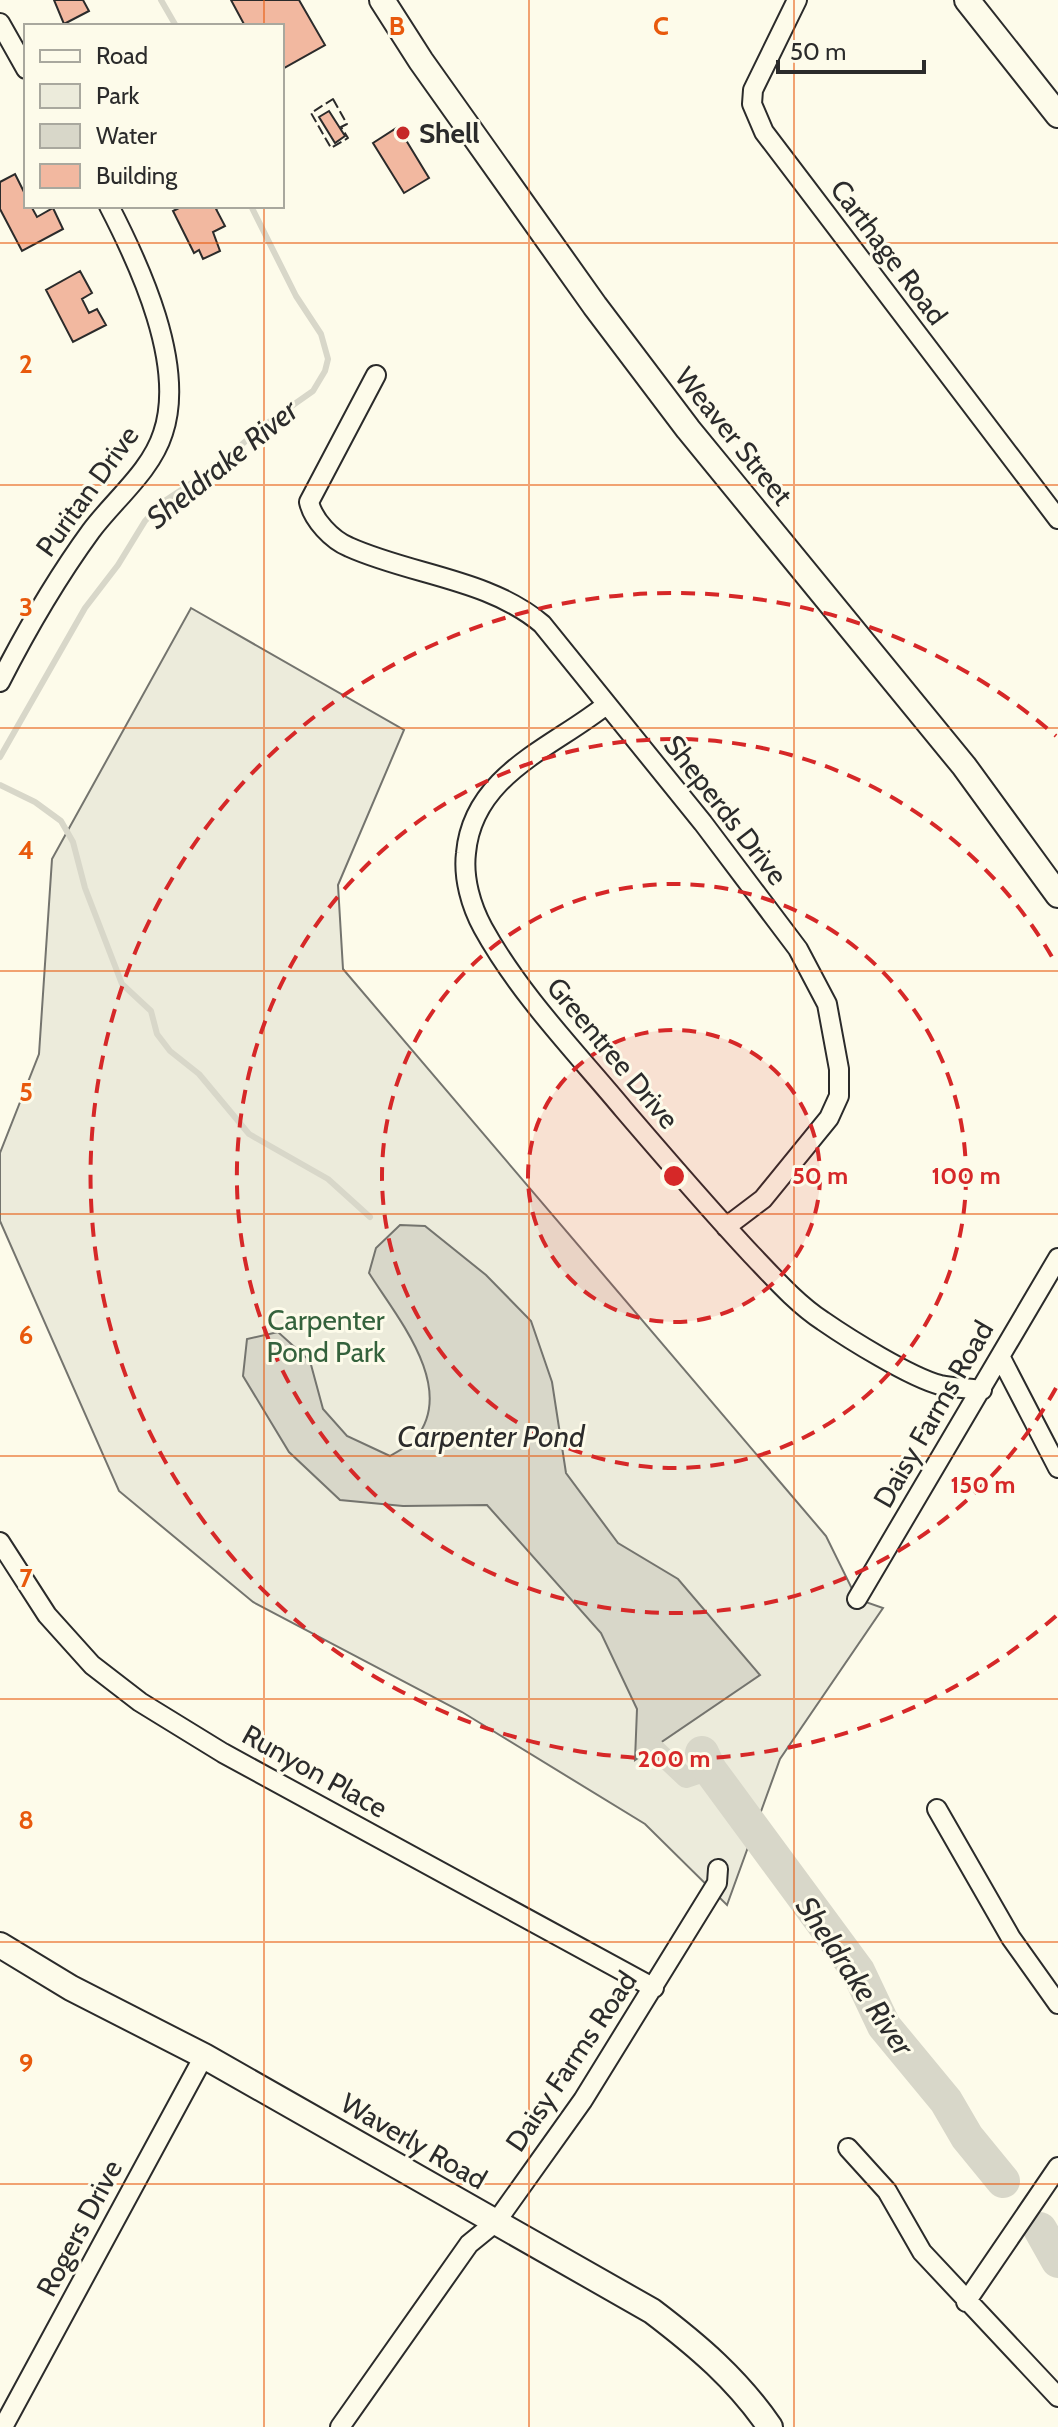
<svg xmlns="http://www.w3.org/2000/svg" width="1058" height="2427" viewBox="0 0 1058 2427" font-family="Cabin,sans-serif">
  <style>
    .green { fill: #ecebdb; stroke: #74746e; stroke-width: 2 }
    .water { fill: #d8d7c9; stroke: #74746e; stroke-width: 2 }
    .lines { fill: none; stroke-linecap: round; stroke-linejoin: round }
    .stream { stroke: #d8d7c9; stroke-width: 6 }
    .canal { stroke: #d8d7c9; stroke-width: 20 }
    .river { stroke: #d8d7c9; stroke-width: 34 }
    .building { fill: #f2b8a0; stroke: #2b2b2b; stroke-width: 2 }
    .street-casing { stroke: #2b2b2b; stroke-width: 22 }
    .secondary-casing { stroke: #2b2b2b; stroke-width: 28 }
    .street { stroke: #fdfbea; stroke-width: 18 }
    .secondary { stroke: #fdfbea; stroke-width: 24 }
    .fence { stroke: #2b2b2b; stroke-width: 2; stroke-dasharray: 10 4; stroke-linecap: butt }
    .grid { fill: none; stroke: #e8590c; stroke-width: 2; stroke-opacity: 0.55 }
    .ring { fill: none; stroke: #d62828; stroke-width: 4; stroke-dasharray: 14 10 }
    .poi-dot { fill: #c62828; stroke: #fdfbea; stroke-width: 3 }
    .labels { text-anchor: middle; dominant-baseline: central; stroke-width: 6; stroke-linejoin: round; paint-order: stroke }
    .poi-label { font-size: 28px; font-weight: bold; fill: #2b2b2b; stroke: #fdfbea; text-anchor: start }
    .street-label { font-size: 28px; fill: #2b2b2b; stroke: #fdfbea }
    .park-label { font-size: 28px; fill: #34623c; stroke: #fdfbea }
    .water-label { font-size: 30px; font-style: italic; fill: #2b2b2b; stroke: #fdfbea }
    .grid-label { font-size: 26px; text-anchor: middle; font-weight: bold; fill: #e8590c; stroke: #fdfbea; stroke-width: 6; stroke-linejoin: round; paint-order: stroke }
    .centre { fill: #d62828; stroke: #fdfbea; stroke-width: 4 }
    .ring-label { font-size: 24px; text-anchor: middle; font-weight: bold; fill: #d62828; stroke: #fdfbea; stroke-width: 6; stroke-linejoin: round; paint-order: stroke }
  </style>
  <rect width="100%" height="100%" fill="#fdfbea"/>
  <!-- green -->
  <path class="green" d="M 191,608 L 404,730 L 338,885 L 343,969 L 826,1536 L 857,1599 L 883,1608 L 780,1759 L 727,1905 L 645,1824 L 462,1712 L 253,1602 L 119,1491 L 0,1221 L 0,1153 L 39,1054 L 52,859 Z"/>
  <!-- water -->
  <path class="water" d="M 400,1225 L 425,1226 L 486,1275 L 531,1321 L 552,1382 L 566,1473 L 618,1543 L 678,1579 L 760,1675 L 635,1760 L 637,1709 L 601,1633 L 487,1505 L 403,1506 L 340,1500 L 289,1452 L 243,1376 L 247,1339 L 278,1332 L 310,1361 L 323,1409 L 347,1436 L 390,1456 C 398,1451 411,1445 416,1438 C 457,1387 396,1316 369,1273 L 376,1248 Z"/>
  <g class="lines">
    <!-- stream -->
    <path class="stream" d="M 161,0 L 176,26
      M 0,757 L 85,608 L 118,565 L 145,521 L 163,502 L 219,465 L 259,429 L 313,391 L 325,371 L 328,359 L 321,334 L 296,296 L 251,206
      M 0,785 L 35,802 L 61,821 L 73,842 L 85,888 L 122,984 L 151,1011 L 157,1034 L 170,1051 L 199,1074 L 249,1134 L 328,1179 L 370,1217"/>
    <!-- canal -->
    <path class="canal" d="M 653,1747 L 686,1778 L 710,1770"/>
    <!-- river -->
    <path class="river" d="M 702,1753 L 710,1770 L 858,1971 L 884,2026 L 946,2101 L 967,2137 L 1003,2181
      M 1040,2229 L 1058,2261"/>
  </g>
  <!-- building -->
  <path class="building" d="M 54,0 L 83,0 L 89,11 L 64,24 Z
    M 231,0 L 299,0 L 325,45 L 284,68 L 282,26 L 245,26 Z
    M 329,111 L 345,136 L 335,143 L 319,117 Z
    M 398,127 L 429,178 L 404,193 L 373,143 Z
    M 15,174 L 26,196 L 26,206 L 31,206 L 37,217 L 53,208 L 63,229 L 22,251 L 0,209 L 0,182 Z
    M 183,206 L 222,206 L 216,209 L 225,226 L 213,232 L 220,251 L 203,259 L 199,250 L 194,253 L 173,211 Z
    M 80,271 L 92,293 L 82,299 L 89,313 L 97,309 L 106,325 L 73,342 L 46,290 Z"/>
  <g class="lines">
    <defs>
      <path id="street" d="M 797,0 L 753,90 L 752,104 L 764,132 L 1058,519
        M 0,23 L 26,69
        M 376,375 L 309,502 C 313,520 332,540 349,547 C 411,575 489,579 542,624 L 703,823 L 798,949 L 827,1004 L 839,1069 L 839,1096 L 829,1118 L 763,1199 L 726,1227
        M 0,682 C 27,629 56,579 91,531 C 115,499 151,471 163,433 C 186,365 140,266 109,206
        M 606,705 C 554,747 473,774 466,853 C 463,878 471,906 483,928 C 520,995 575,1051 624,1110 C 666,1159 708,1208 752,1255 C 774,1278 797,1304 823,1321 C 849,1339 910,1377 940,1385 C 953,1388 968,1388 982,1390
        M 1001,1358 L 1058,1468
        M 0,1542 L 47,1615 L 92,1665 L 140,1702 L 223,1753 L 654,1988
        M 857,1599 L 1058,1258
        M 937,1809 L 1011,1938 L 1058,2004
        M 848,2148 L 887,2191 L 922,2252 L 1058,2397
        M 966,2302 L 1058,2167
        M 3,2427 L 204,2056
        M 340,2427 L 469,2244 L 496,2222 L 583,2100 L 717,1883 L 718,1869"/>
      <path id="secondary" d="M 382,0 L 421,61 L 595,306 L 688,429 L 964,766 L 1058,895
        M 967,0 L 1058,115
        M 0,1945 L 71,1988 L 204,2056 L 652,2311 C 698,2346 737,2379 770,2427"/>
    </defs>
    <!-- street casing -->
    <use href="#street" class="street-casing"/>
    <!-- secondary casing -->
    <use href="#secondary" class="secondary-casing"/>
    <!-- street -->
    <use href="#street" class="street"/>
    <!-- secondary -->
    <use href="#secondary" class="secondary"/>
    <!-- fence -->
    <path class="fence" d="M 333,99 L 347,124 L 341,127 L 348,138 L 331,148 L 311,113 Z"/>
  </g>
  <!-- grid -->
  <path class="grid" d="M 264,0 L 264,26M 529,0 L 529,2427M 794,0 L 794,2427M 264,206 L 264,2427M 0,243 L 1058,243M 0,485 L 1058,485M 0,728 L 1058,728M 0,971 L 1058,971M 0,1214 L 1058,1214M 0,1456 L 1058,1456M 0,1699 L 1058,1699M 0,1942 L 1058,1942M 0,2184 L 1058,2184"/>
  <!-- distance rings -->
  <circle cx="674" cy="1176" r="146" fill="#d62828" fill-opacity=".12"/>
  <g class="ring">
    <circle cx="674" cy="1176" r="146"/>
    <circle cx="674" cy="1176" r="292"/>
    <path d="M1056 1388A437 437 0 1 1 1056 964"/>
    <path d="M1056 1616A583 583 0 1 1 1056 736"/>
  </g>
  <!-- markers -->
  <circle class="poi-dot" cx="403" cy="133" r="8"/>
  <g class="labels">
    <!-- poi labels -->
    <g class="poi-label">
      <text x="419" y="133">Shell</text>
    </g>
    <!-- street labels -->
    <g class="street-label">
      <text transform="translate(889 252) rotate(53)">Carthage Road</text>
      <text transform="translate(734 436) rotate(51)">Weaver Street</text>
      <text transform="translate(87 491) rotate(-54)">Puritan Drive</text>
      <text transform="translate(726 810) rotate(52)">Sheperds Drive</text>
      <text transform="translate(613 1053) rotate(50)">Greentree Drive</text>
      <text transform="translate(933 1414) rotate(-60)">Daisy Farms Road</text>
      <text transform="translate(315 1771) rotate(29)">Runyon Place</text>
      <text transform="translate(571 2061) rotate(-56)">Daisy Farms Road</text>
      <text transform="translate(414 2141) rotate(30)">Waverly Road</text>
      <text transform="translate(79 2228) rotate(-62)">Rogers Drive</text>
    </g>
    <!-- park labels -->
    <g class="park-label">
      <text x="326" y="1320">Carpenter<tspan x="326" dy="32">Pond Park</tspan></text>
    </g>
    <!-- water labels -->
    <g class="water-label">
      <text transform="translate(222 464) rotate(-39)">Sheldrake River</text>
      <text x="491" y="1436">Carpenter Pond</text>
      <text transform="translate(855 1976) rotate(56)">Sheldrake River</text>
    </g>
  </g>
  <g class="grid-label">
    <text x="397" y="35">B</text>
    <text x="661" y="35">C</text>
    <text x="26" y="373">2</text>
    <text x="26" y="616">3</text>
    <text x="26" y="859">4</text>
    <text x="26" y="1101">5</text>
    <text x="26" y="1344">6</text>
    <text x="26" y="1587">7</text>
    <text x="26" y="1829">8</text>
    <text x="26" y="2072">9</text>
  </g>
  <circle cx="674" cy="1176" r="12" class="centre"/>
  <g class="ring-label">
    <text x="820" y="1184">50 m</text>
    <text x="966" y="1184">100 m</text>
    <text x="983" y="1493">150 m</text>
    <text x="674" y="1767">200 m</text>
  </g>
  <!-- legend -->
  <rect x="24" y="24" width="260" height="184" fill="#fdfbea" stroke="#a9a89e" stroke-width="2"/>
  <rect x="40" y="50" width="40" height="12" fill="#fdfbea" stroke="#a9a89e" stroke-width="2"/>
  <text x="96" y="64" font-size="24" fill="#2b2b2b">Road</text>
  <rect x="40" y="84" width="40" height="24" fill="#ecebdb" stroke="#a9a89e" stroke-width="2"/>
  <text x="96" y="104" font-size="24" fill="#2b2b2b">Park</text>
  <rect x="40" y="124" width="40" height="24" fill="#d8d7c9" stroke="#a9a89e" stroke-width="2"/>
  <text x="96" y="144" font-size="24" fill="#2b2b2b">Water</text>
  <rect x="40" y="164" width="40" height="24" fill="#f2b8a0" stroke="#a9a89e" stroke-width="2"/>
  <text x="96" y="184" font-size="24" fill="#2b2b2b">Building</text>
  <!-- scale -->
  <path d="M778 60v12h146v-12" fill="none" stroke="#2b2b2b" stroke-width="4"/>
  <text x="790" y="60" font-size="24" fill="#2b2b2b" stroke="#fdfbea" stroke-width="6" paint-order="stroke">50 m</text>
</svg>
